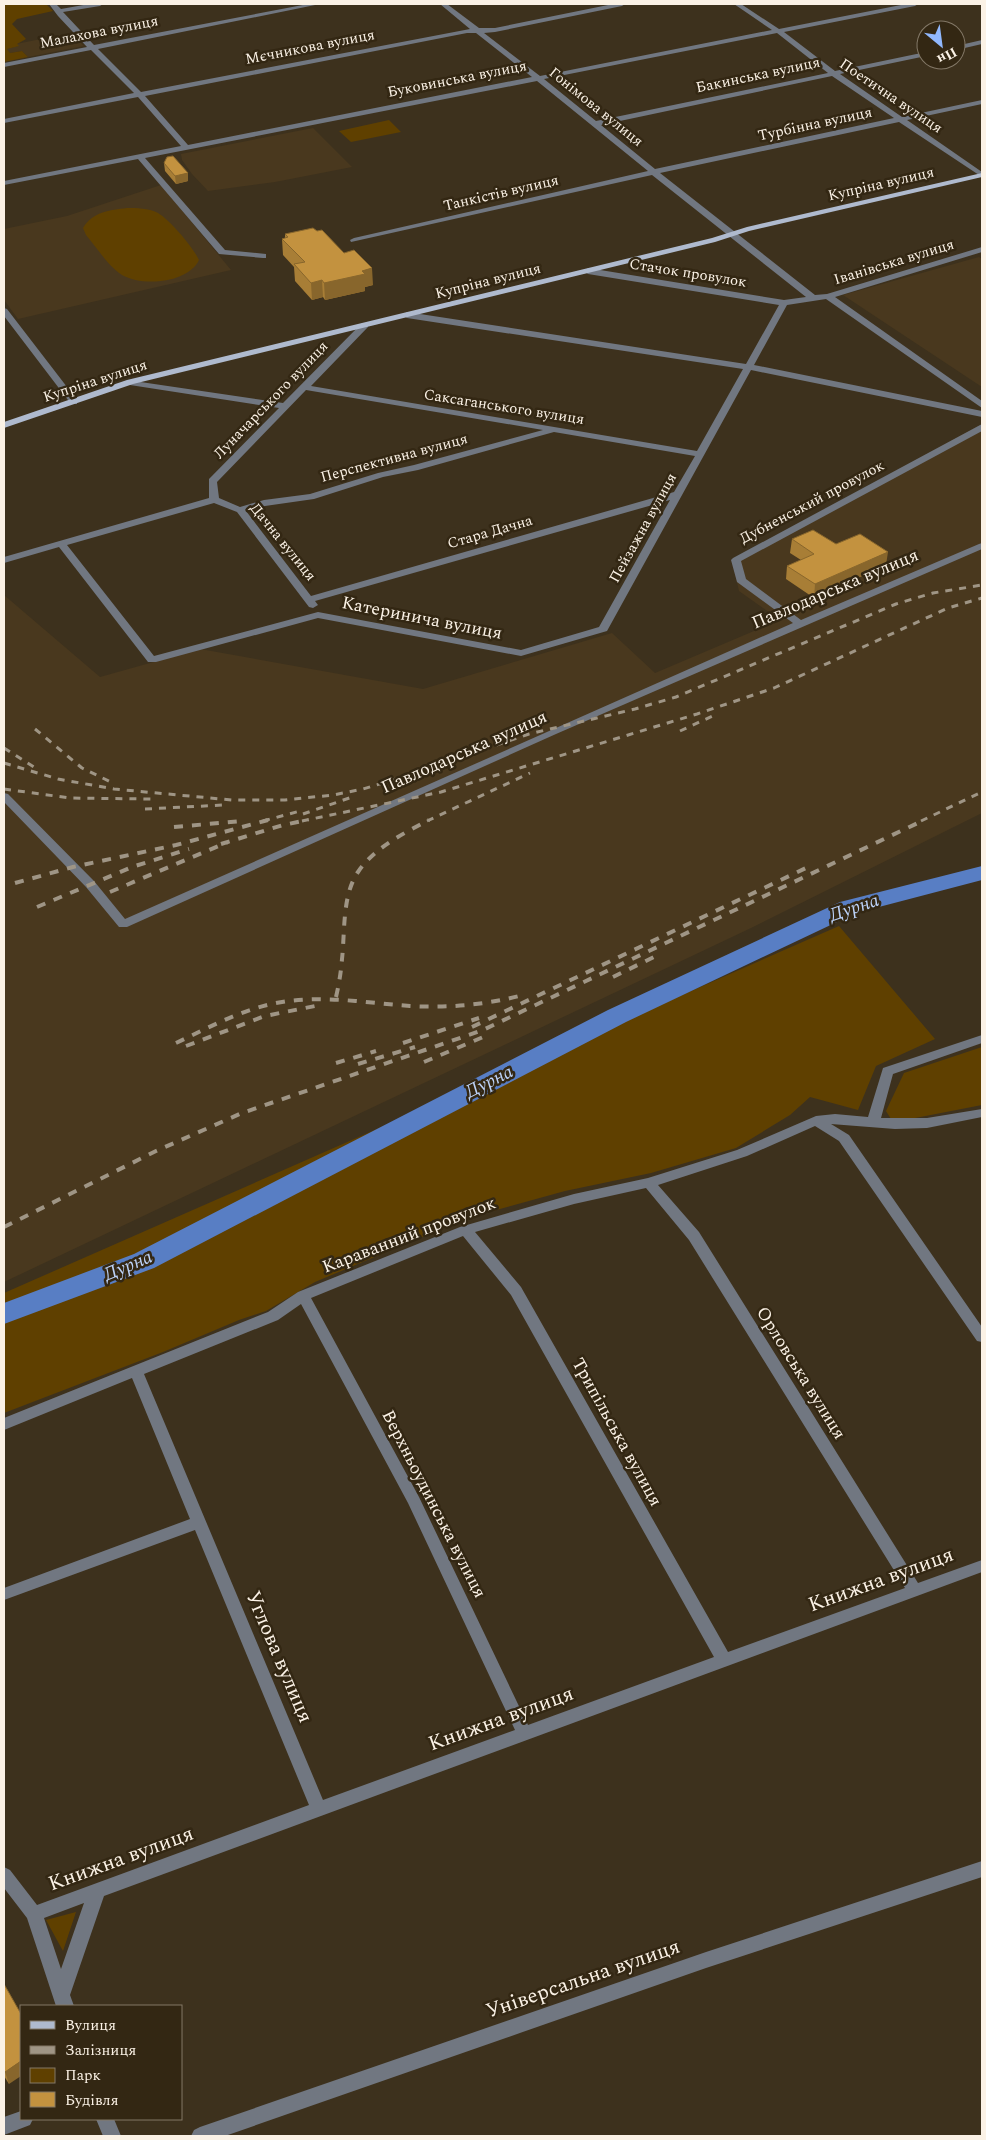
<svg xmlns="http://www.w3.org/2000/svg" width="986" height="2140" viewBox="0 0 986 2140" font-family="Spectral,serif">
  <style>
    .built { fill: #49381e }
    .green { fill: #5f4000 }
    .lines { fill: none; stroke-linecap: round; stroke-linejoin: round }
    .river { fill: #587ec4; fill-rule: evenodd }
    .minor { fill: #717781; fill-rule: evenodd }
    .major { fill: #afbace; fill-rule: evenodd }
    .rail-far1 { stroke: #9f9585; stroke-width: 3; stroke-dasharray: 7 7; stroke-linecap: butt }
    .rail { stroke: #9f9585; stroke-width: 4; stroke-dasharray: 9 9; stroke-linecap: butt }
    .wall { fill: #a87e36 }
    .shaded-wall { fill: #88662c }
    .building { fill: #c3923f; stroke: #88662c }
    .labels { text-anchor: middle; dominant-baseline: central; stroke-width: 5; stroke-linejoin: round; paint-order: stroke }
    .far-street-label { font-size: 15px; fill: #fbf2e6; stroke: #332713 }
    .street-label { font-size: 18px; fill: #fbf2e6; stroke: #332713 }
    .water-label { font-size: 19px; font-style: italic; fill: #bcd2f8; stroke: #332713 }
    .near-street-label { font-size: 21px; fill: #fbf2e6; stroke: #332713 }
  </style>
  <rect width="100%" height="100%" fill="#3d311d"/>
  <!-- built -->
  <path class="built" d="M 71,33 L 84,46 L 28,57 L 22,51 L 10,53 L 6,49 L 18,46 L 16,44 Z
    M 313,128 L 352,167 L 275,182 L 208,191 L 192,174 L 182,160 L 181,154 Z
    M 161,185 L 231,270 L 18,319 L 4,300 L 4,229 L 67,216 Z
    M 979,257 L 982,259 L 982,387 L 843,295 Z
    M 982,424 L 982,813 L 751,928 L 4,1282 L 4,595 L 100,677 L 200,649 L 423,689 L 612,633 L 655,673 L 780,620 L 739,591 L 732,560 Z"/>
  <!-- green -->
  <path class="green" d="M 4,4 L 46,4 L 53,11 L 17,19 L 12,24 L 26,39 L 17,44 L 19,46 L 7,49 L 10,53 L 22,51 L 28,57 L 4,62 Z
    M 389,120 L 401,132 L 351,142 L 339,131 Z
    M 127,208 C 137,208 148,208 158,213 C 170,220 193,247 199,260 C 188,283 143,287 122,275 C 108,266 97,248 86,235 L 83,228 C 92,212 110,210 127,208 Z
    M 839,926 L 935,1039 L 876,1066 L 858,1110 L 810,1097 L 790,1115 L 736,1148 L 651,1173 L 565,1191 L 467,1218 L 315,1282 L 266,1311 L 239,1320 L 163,1352 L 4,1413 L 4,1293 Z
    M 982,1047 L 982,1105 L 905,1120 L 891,1119 L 886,1111 L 904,1073 Z
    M 76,1912 L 63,1951 L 46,1920 Z"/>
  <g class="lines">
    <!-- river -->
    <path class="river" d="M 982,866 L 982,880 L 856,913 L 626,1022 L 154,1268 L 4,1324 L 4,1303 L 134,1254 L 608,1010 L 840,902 Z"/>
    <!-- minor -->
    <path class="minor" d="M 49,4 L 56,4 L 61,9 L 89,4 L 103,4 L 100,6 L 63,12 L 94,45 L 308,4 L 320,4 L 98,49 L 141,92 L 470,29 L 440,4 L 447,4 L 479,28 L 495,28 L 613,4 L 625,4 L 622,6 L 495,32 L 484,33 L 540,76 L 772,30 L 734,4 L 741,4 L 779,29 L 906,4 L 918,4 L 915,6 L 784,32 L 835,71 L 926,52 L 926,56 L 840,74 L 902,117 L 982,100 L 982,104 L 907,120 L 982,172 L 982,177 L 899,122 L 660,173 L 815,295 L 827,294 L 982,247 L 982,252 L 835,297 L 982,401 L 982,408 L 826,299 L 787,305 L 754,365 L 982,411 L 982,417 L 751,370 L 607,631 L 521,656 L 318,618 L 156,662 L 148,662 L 59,547 L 4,563 L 4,557 L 209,498 L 209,479 L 279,408 L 130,385 L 127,384 L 127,380 L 283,403 L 362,323 L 368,323 L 368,327 L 311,386 L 697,451 L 743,369 L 407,318 L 403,315 L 407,312 L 746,364 L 779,305 L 588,274 L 584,271 L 588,268 L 784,300 L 806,297 L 652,175 L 351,242 L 350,240 L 354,238 L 648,171 L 537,81 L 145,158 L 225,250 L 266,254 L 266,258 L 263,258 L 219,254 L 138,159 L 4,185 L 4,181 L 181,146 L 138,97 L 4,123 L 4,119 L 134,93 L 91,50 L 4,67 L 4,63 L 87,47 L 58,16 ZM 467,33 L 476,33 L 532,77 L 188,145 L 145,96 ZM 777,33 L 828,73 L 596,121 L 544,79 ZM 832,76 L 894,118 L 655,169 L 601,125 ZM 306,390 L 543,430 L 414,465 L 378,473 L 310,494 L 264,500 L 240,507 L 219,498 L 217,482 ZM 554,432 L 695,456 L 674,492 L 311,596 L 246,511 L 265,506 L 314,499 L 383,477 L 418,470 ZM 670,500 L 599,627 L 521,650 L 318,612 L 154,656 L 67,545 L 214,503 L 237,512 L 309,607 L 313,608 L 318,605 L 315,601 Z
      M 982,40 L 982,44 L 956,50 L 956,46 Z
      M 4,308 L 7,309 L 77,400 L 77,404 L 71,404 L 4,316 Z
      M 982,424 L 982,431 L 741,561 L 746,579 L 801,620 L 979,544 L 982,543 L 982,549 L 556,734 L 127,927 L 119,927 L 86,887 L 4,802 L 4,793 L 8,794 L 94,881 L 125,919 L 793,623 L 737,582 L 731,560 L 733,558 Z
      M 982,1035 L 982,1043 L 893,1074 L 881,1118 L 927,1118 L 982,1109 L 982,1117 L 927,1128 L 895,1129 L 831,1124 L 849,1135 L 982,1327 L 982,1342 L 977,1341 L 839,1141 L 815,1126 L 747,1156 L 658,1185 L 699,1232 L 918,1583 L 982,1560 L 982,1572 L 104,1896 L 70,1995 L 74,2006 L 56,2006 L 27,1918 L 4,1888 L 4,1867 L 10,1870 L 37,1905 L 309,1805 L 195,1530 L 4,1600 L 4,1588 L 190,1519 L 132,1378 L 4,1430 L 4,1418 L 268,1312 L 298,1292 L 460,1227 L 574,1194 L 648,1178 L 737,1150 L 816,1116 L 835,1114 L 868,1117 L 883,1068 ZM 646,1188 L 689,1240 L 905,1588 L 728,1652 L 521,1287 L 475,1232 L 574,1204 ZM 463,1236 L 511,1295 L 714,1657 L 528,1725 L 419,1497 L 311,1298 ZM 301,1304 L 408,1503 L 515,1730 L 323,1800 L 144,1374 L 278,1320 ZM 84,1903 L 61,1969 L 44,1918 Z
      M 982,1861 L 982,1877 L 706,1968 L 225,2136 L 191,2136 L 194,2130 L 200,2127 L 706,1952 Z
      M 21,2111 L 21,2119 L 33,2119 L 30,2125 L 4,2135 L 4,2117 Z
      M 96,2119 L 114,2119 L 121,2136 L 103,2136 Z"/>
    <!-- major -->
    <path class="major" d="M 982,173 L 982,177 L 749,231 L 715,242 L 133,384 L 4,428 L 4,422 L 127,380 L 712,238 L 747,227 Z"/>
    <!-- rail-far1 -->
    <path class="rail-far1" d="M 35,729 L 82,768 L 115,784
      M 680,731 L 717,714
      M 4,748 L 37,769
      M 4,763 L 58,779 L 114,789 L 232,800 L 285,800 L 333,795 L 363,789 L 406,776 L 529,734 L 635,709 L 676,697 L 896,604 L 933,593 L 982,585
      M 4,789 L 70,798 L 152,799
      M 145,809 L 223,805
      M 303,814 L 355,796
      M 263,821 L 300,811
      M 302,821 L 441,792 L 697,714 L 774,688 L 948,608 L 982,598
      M 427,821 L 530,773
      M 921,821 L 982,792"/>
    <!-- rail -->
    <path class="rail" d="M 174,827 L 242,821
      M 221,844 L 283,825 L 308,820
      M 15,883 L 73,867 L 176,845 L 268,820
      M 110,892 L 228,842
      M 37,907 L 132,867 L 189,849
      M 613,977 L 660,954
      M 336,997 C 339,984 341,972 342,959 C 345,932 342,895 358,872 C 374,848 404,833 429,820
      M 472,1027 L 808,867
      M 176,1043 C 210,1027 244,1008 282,1002 C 324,995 368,1003 410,1006 C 449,1008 485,1005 523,995
      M 403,1043 L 479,1018
      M 186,1046 L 265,1016 L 315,1006
      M 424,1062 L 488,1035
      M 336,1063 L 376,1051
      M 358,1064 L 415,1047
      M 4,1227 L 156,1151 L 242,1113 L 483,1030 L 924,820"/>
  </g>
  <!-- wall -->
  <path class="wall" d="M 164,163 L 188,181 L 176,184 L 165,171 Z
    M 285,234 L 373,285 L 365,287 L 365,291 L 325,300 L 323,297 L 312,300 L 295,281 L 294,267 L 283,255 L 282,239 L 285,238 Z
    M 792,539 L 836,544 L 886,565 L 814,598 L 786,579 L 787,566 L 801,560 L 790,553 Z
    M 4,1984 L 9,2084 L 4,2076 Z"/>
  <!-- shaded-wall -->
  <path class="shaded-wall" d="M 188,173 L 188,181 L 176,184 L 175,176 Z
    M 372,268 L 373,285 L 365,287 L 365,291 L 325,300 L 324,283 L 362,271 Z
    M 322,280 L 323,297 L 312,300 L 311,283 Z
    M 888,552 L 886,565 L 814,598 L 815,584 Z
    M 21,2061 L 21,2076 L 9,2084 L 5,2072 Z"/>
  <!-- building -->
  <path class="building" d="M 173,156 L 188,173 L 175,176 L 164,163 L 167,157 Z
    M 313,228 L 317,231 L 322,230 L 344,253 L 354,250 L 372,268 L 362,271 L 365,274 L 324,283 L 322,280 L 311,283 L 294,264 L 305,262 L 282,239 L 288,237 L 285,234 Z
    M 813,530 L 836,544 L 860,534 L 888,552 L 815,584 L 787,566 L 814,554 L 792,539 Z
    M 4,1984 L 21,2014 L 21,2061 L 5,2072 L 4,2070 Z"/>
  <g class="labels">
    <!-- far-street labels -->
    <g class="far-street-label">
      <text transform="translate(99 32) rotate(-11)">Малахова вулиця</text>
      <text transform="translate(310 47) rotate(-11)">Мєчникова вулиця</text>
      <text transform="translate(758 75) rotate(-12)">Бакинська вулиця</text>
      <text transform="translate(457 79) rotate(-11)">Буковинська вулиця</text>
      <text transform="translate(891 96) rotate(34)">Поетична вулиця</text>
      <text transform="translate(596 107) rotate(39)">Гонімова вулиця</text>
      <text transform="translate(815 124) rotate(-12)">Турбінна вулиця</text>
      <text transform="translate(881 184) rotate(-13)">Купріна вулиця</text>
      <text transform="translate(501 193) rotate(-13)">Танкістів вулиця</text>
      <text transform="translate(894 262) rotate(-17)">Іванівська вулиця</text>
      <text transform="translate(688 273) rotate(9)">Стачок провулок</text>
      <text transform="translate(488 281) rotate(-14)">Купріна вулиця</text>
      <text transform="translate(95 381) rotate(-18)">Купріна вулиця</text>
      <text transform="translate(271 400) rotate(-46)">Луначарського вулиця</text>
      <text transform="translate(504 407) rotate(9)">Саксаганського вулиця</text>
      <text transform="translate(394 458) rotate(-15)">Перспективна вулиця</text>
      <text transform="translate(812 502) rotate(-28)">Дубненський провулок</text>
      <text transform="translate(643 528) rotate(-61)">Пейзажна вулиця</text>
      <text transform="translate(490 532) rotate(-16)">Стара Дачна</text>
      <text transform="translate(283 542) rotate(51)">Дачна вулиця</text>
    </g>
    <!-- street labels -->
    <g class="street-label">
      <text transform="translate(835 589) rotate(-23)">Павлодарська вулиця</text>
      <text transform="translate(422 618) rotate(11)">Катеринича вулиця</text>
      <text transform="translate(464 752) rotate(-24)">Павлодарська вулиця</text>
      <text transform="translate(409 1235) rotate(-21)">Караванний провулок</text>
      <text transform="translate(801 1373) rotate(58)">Орловська вулиця</text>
      <text transform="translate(617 1432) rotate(61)">Трипільська вулиця</text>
      <text transform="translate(434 1504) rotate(63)">Верхньоудинська вулиця</text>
    </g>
    <!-- water labels -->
    <g class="water-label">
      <text transform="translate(854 908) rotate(-19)">Дурна</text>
      <text transform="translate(489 1082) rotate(-27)">Дурна</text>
      <text transform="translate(128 1266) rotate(-23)">Дурна</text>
    </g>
    <!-- near-street labels -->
    <g class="near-street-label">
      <text transform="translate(881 1580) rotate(-20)">Книжна вулиця</text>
      <text transform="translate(279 1657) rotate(67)">Углова вулиця</text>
      <text transform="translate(501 1719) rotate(-20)">Книжна вулиця</text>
      <text transform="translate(121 1859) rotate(-20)">Книжна вулиця</text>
      <text transform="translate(583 1979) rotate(-19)">Універсальна вулиця</text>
    </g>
  </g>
  <!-- border -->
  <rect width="986" height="2140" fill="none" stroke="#fbf2e6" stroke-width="10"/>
  <!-- legend -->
  <rect x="20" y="2005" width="162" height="115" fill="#332713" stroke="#837867"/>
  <rect x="30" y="2021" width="25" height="8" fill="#afbace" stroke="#837867"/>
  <text x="65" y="2030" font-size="15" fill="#fbf2e6">Вулиця</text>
  <rect x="30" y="2046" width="25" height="8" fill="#9f9585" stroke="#837867"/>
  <text x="65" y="2055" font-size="15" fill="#fbf2e6">Залізниця</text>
  <rect x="30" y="2068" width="25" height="15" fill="#5f4000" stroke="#837867"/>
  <text x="65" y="2080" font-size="15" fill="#fbf2e6">Парк</text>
  <rect x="30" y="2092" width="25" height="15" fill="#c3923f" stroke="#837867"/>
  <text x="65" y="2105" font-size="15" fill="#fbf2e6">Будівля</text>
  <!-- north arrow -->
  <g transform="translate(941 45) rotate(151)"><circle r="24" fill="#332713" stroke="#837867"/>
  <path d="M0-4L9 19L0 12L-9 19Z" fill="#91b8fd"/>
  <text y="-8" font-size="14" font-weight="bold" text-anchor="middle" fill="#fbf2e6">Пн</text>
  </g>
</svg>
